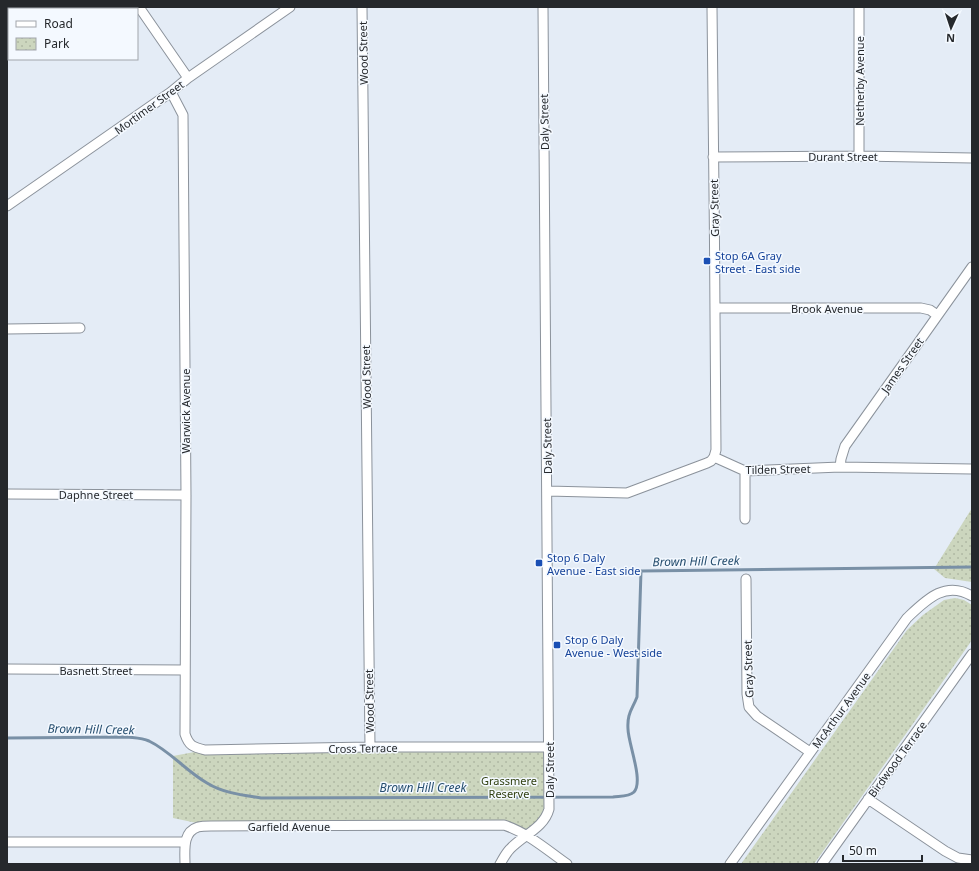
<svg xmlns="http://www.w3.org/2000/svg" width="979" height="871" viewBox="0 0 979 871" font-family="'Noto Sans',sans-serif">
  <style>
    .park { fill: url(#park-dots) }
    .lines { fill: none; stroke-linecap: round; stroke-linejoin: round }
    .stream { stroke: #7990a6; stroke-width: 3 }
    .street-casing { stroke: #8b929b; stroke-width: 11 }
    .street { stroke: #fff; stroke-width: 9 }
    .transit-dot { fill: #1a4fb4; stroke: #f4f9ff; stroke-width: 1.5 }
    .labels { text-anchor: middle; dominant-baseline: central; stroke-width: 3; stroke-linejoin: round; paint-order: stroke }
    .street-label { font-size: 11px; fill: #25282c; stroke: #f4f9ff }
    .transit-label { font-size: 11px; fill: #164399; stroke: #f4f9ff; text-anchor: start }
    .park-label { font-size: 11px; fill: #314011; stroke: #f4f9ff }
    .water-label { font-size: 12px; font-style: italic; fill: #264e6f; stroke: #f4f9ff }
  </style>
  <defs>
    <pattern id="park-dots" width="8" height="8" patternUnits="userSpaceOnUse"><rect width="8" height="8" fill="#ccd6be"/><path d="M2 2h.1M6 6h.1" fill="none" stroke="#afb8a3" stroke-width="1.8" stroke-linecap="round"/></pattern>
  </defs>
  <rect width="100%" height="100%" fill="#e4ecf6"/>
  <!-- park -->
  <path class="park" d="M 972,508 L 972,582 L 945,578 L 934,569 Z
    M 955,598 L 964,600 L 972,605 L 972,638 L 970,643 L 814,864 L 741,864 L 907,630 L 923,615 L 944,600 Z
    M 549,747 L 548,815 L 527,835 L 504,825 L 211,826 L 173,818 L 173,756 L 205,750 Z"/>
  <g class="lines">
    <!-- stream -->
    <path class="stream" d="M 7,738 L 127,737 C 135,738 142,738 149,741 C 170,751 186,771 207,783 C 223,793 242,795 261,798 L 613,797 C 619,796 629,797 634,792 C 644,781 628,743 628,729 C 627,713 632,710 637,697 L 641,571 L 972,567"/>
    <defs>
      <path id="street" d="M 139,7 L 188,78
        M 362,7 L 370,747
        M 712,7 C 713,155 716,302 716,450 L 714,457
        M 859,7 L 859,156
        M 171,92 L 183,115 L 186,495 L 185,734 C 189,746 193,747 205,750 L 370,747 L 549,747
        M 713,157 L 859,156 L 972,158
        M 7,206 L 171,92 L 188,78 L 290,7
        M 716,308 L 921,308 L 930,310 L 937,315
        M 7,329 L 80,328
        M 840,467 L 841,459 L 845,446 L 972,267
        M 745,471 L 745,519
        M 548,491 L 627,493 L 707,463 L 711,461 L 714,457 L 745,471 L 840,467 L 972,469
        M 7,494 L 186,495
        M 746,579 L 747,694 L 749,707 L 757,716 L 810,752
        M 7,669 L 185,670
        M 868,799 L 945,851 L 958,858 L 972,860
        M 7,842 L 185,842
        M 185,864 C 185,851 182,832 198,827 C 202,826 207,826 211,826 L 504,825 C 528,833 547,850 567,864
        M 500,864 C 503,859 506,853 510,849 C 523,835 544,828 549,809 L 543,7
        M 730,864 L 907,618 C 926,600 945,580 972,596
        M 822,864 L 972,654"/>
    </defs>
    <!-- street casing -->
    <use href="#street" class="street-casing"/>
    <!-- street -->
    <use href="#street" class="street"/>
  </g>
  <!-- markers -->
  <g class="transit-dot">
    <rect x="703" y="257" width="8" height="8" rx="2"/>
    <rect x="535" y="559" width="8" height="8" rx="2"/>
    <rect x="553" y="641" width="8" height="8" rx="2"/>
  </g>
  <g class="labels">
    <!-- street labels -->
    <g class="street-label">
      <text transform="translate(363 53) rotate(-91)">Wood Street</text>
      <text transform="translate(859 81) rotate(-90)">Netherby Avenue</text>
      <text transform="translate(149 107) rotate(-36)">Mortimer Street</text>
      <text transform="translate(544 122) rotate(-91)">Daly Street</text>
      <text x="843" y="156">Durant Street</text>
      <text transform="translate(714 208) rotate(-91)">Gray Street</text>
      <text x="827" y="308">Brook Avenue</text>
      <text transform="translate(902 365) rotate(-55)">James Street</text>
      <text transform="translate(366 377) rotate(-91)">Wood Street</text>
      <text transform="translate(185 411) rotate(-90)">Warwick Avenue</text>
      <text transform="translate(547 446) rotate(-91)">Daly Street</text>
      <text transform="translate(778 469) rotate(-1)">Tilden Street</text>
      <text x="96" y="494">Daphne Street</text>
      <text transform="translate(748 669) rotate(-92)">Gray Street</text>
      <text x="96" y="670">Basnett Street</text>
      <text transform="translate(369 701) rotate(-91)">Wood Street</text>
      <text transform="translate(841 710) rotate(-54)">McArthur Avenue</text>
      <text transform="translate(363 748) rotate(-1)">Cross Terrace</text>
      <text transform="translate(897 759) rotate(-54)">Birdwood Terrace</text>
      <text transform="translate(549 770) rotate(-90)">Daly Street</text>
      <text x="289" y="826">Garfield Avenue</text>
    </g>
    <!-- transit labels -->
    <g class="transit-label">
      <text x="715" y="255">Stop 6A Gray<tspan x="715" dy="13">Street - East side</tspan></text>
      <text x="547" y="557">Stop 6 Daly<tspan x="547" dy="13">Avenue - East side</tspan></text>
      <text x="565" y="639">Stop 6 Daly<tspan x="565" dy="13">Avenue - West side</tspan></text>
    </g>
    <!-- park labels -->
    <g class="park-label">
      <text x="509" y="780">Grassmere<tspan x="509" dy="13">Reserve</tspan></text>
    </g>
    <!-- water labels -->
    <g class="water-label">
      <text transform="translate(696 561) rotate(-1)">Brown Hill Creek</text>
      <text transform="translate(91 729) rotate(1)">Brown Hill Creek</text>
      <text x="423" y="787">Brown Hill Creek</text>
    </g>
  </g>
  <!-- border -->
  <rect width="979" height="871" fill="none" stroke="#25282c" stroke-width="16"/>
  <!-- legend -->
  <rect x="8" y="8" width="130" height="52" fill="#f4f9ff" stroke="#a1a5ab"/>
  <rect x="16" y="21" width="20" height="6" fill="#ffffff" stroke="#a1a5ab"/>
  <text x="44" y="28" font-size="12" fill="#25282c">Road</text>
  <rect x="16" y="38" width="20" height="12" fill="url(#park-dots)" stroke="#a1a5ab"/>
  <text x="44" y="48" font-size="12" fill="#25282c">Park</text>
  <!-- north arrow -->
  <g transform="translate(951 28) rotate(183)" stroke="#f4f9ff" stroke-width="3" paint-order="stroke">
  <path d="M0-3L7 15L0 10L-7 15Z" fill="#25282c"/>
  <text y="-6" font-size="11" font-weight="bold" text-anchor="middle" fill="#25282c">N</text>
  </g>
  <!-- scale -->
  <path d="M843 855v6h79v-6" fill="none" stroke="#25282c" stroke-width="2"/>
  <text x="849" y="855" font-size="12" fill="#25282c" stroke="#f4f9ff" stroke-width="3" paint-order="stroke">50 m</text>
</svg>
